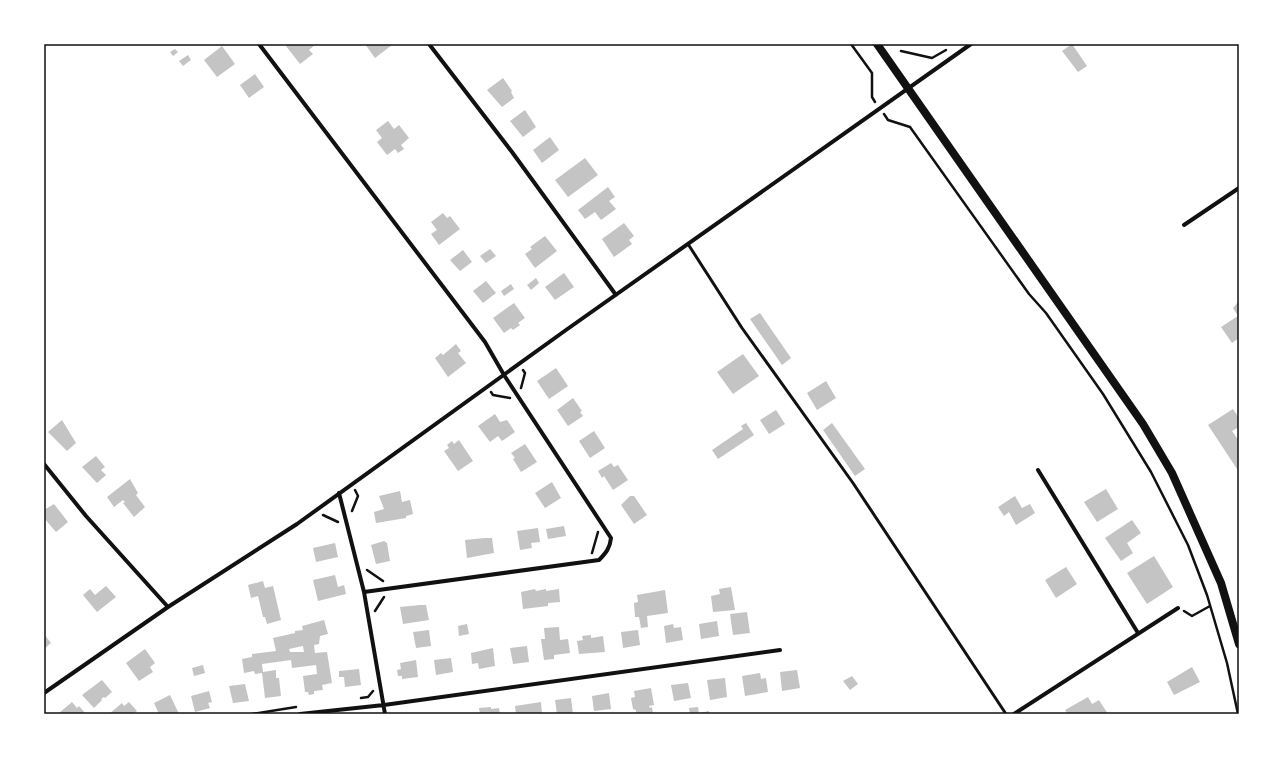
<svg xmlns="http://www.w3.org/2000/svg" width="1283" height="758" viewBox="0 0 1283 758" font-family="'Archivo Narrow',sans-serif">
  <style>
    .building { fill: #c4c4c4; fill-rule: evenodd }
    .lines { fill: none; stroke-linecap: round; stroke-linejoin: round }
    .path { stroke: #111; stroke-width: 2.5 }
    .service { stroke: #111; stroke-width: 3 }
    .minor { stroke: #111; stroke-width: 4 }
    .secondary { stroke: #111; stroke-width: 8 }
    .neatline { fill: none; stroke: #111; stroke-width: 1.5 }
  </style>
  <rect width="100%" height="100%" fill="#fff"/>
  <!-- building -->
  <path class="building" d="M 288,44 L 316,44 L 309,50 L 313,54 L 300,64 L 286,46 Z
    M 365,44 L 391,44 L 392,45 L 375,58 Z
    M 1072,44 L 1087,66 L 1078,72 L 1062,51 Z
    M 222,46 L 235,64 L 217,77 L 204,60 Z
    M 175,49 L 178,52 L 173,56 L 170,52 Z
    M 188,55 L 191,60 L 183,66 L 179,61 Z
    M 255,74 L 264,87 L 249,98 L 240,85 Z
    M 503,78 L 512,91 L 511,92 L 514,98 L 502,107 L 487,90 Z
    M 525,110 L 536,127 L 523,137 L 510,121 Z
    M 388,121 L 394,129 L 399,125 L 409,138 L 401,145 L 404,149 L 398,153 L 395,149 L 387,155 L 377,142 L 382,138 L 376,130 Z
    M 550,137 L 559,150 L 542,163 L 533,150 Z
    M 585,158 L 598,175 L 568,197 L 555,180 Z
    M 608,187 L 615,197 L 609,201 L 616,209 L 601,220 L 595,212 L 585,219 L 578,210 Z
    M 443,213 L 447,218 L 450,216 L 460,229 L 439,245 L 431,234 L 437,230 L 431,222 Z
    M 624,223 L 634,236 L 629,240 L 632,244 L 614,257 L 602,239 Z
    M 545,236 L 557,251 L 535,268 L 525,254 L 532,249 L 530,247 Z
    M 490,249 L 496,256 L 486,263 L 480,256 Z
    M 463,250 L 472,262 L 460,271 L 450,260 Z
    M 564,273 L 574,287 L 555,300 L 545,287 Z
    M 536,278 L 539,283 L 531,290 L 527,285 Z
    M 486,281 L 496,293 L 483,303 L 473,291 Z
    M 511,284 L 514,289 L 504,296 L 501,291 Z
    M 1239,301 L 1239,338 L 1232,343 L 1221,327 L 1238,316 L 1233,308 Z
    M 514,303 L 525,318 L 518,323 L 520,325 L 513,330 L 511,328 L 504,333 L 493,318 Z
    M 760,313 L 791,358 L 782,365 L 750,319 Z
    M 456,344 L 461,351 L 458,353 L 466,363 L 448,377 L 435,358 L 441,353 L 443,355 Z
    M 743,354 L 759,376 L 733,394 L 717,372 Z
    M 556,368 L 568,386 L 549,399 L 537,381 Z
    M 826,381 L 836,398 L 817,410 L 807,393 Z
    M 573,398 L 582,411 L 580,412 L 583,416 L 568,426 L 557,410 Z
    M 1233,409 L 1239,418 L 1239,427 L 1232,431 L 1239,441 L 1239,472 L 1208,425 Z
    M 776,410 L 785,424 L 769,434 L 760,420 Z
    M 495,414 L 500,422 L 507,420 L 515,432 L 502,441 L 498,436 L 490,442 L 478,426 Z
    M 62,420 L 76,443 L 67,451 L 48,432 Z
    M 746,423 L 754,435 L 718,459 L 712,450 L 743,429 L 741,426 Z
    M 832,423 L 865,469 L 855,476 L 823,430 Z
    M 594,431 L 605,448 L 590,458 L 579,441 Z
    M 459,440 L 473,461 L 458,471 L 444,451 L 449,448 L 447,445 L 452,441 L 454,444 Z
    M 525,444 L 537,462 L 521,472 L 513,459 L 515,458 L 511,453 Z
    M 96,456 L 105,467 L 101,470 L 106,475 L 97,483 L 82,467 Z
    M 611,463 L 614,467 L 618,465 L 628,480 L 613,490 L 604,476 L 602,478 L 598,471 Z
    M 130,479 L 138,493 L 136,495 L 145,507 L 134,517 L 123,503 L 125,502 L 123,500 L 114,507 L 107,497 Z
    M 552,482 L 561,498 L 545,508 L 535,493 Z
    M 1106,489 L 1118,509 L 1097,522 L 1084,502 Z
    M 400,491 L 402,502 L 410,500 L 413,514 L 406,516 L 406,518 L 376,523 L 374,512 L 384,509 L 379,496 Z
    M 630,496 L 634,496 L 647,515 L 634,524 L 621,505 Z
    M 1015,496 L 1022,508 L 1030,504 L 1035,513 L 1016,525 L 1009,512 L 1004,516 L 998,507 Z
    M 54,504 L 68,522 L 56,532 L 44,518 L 44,510 Z
    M 1132,520 L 1141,533 L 1127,543 L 1133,553 L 1121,561 L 1105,538 Z
    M 564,526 L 566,536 L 548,539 L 546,529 Z
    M 538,528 L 540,542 L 531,543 L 532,548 L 520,550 L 517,531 Z
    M 485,538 L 492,538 L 494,553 L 467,558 L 465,540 Z
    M 384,541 L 387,543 L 390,561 L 376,564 L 371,545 Z
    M 335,543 L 338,557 L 316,562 L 313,548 Z
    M 1154,556 L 1173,587 L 1147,604 L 1127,573 Z
    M 1066,567 L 1077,584 L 1056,598 L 1045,580 Z
    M 335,575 L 338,587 L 344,585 L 346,594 L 318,601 L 313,580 Z
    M 263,581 L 265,588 L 273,586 L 281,620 L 267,624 L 265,617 L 263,617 L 258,596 L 251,598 L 248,585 Z
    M 106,586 L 116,597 L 97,612 L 83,595 L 90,589 L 95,595 Z
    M 731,587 L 735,610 L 713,612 L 711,596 L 720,594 L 719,589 Z
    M 535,589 L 536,591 L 546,589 L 546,591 L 559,589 L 560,602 L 548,603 L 548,606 L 523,609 L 521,592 Z
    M 665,590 L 668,613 L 647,616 L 648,627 L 641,628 L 639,617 L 635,617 L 634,603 L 638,602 L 637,595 Z
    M 420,605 L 426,605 L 429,620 L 403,624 L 400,607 Z
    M 747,612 L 750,633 L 733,635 L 730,614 Z
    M 324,620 L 328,634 L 320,636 L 319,644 L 314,645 L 315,653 L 327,652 L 332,683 L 322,685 L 323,690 L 314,691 L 314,694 L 309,695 L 308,692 L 305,692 L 303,676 L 317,674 L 316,665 L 292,668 L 291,660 L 262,664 L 263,672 L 276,670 L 276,678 L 279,678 L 281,696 L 265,698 L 262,673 L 255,674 L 254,671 L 244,673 L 242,659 L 252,657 L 252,654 L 276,651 L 273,638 L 295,633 L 295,631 L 303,630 L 302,626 ZM 303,646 L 304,652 L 290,652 L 289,649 Z
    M 717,621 L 719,636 L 701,639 L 699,624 Z
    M 467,624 L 469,634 L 459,636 L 458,626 Z
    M 673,624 L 674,628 L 681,627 L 683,640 L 666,643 L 664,626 Z
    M 559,627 L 560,640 L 568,639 L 570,653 L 554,655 L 554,659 L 544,660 L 541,639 L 545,639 L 544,628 Z
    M 429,630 L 431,646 L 416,648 L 413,632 Z
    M 638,630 L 640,645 L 623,648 L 621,632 Z
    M 44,634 L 51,643 L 44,649 Z
    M 591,635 L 591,638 L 603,636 L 605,652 L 579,654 L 577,641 L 583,640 L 582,636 Z
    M 527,646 L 529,662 L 513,664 L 510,648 Z
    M 493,648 L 495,666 L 479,669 L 478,663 L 472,664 L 471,653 Z
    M 145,649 L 155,663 L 150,667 L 153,672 L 139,681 L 126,663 Z
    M 451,658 L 453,672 L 436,675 L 434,660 Z
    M 416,660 L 418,677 L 402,679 L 402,676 L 398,676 L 397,670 L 401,669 L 400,663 Z
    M 203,665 L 205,673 L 194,676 L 192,668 Z
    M 1192,667 L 1200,682 L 1174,695 L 1167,682 Z
    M 359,669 L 361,685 L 345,687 L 344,677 L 339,677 L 339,671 Z
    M 797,670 L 800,688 L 782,691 L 780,672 Z
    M 760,673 L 761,679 L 766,678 L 768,692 L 745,696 L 742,676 Z
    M 852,676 L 858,684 L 850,690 L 843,681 Z
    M 725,678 L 727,697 L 710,700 L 707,680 Z
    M 102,680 L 112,692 L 105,698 L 104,697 L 101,699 L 102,700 L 94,708 L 82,695 Z
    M 688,683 L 691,698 L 674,701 L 671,685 Z
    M 245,684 L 249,701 L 233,703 L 229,686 Z
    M 651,688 L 654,705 L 649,706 L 650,708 L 652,707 L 653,714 L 636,714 L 636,710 L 633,709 L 631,698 L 635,697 L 634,691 Z
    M 209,691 L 212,702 L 208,703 L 210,708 L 195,712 L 191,696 Z
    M 609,693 L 611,709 L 594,711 L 592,696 Z
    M 170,695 L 179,714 L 159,714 L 154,703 Z
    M 1088,697 L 1092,704 L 1099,700 L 1108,714 L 1068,714 L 1065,710 Z
    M 571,698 L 573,714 L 557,714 L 555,700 Z
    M 72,702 L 77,708 L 79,706 L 86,714 L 60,714 L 59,713 Z
    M 129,702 L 137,711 L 133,714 L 109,714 L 122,703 L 124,706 Z
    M 541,702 L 542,714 L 516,714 L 515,706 Z
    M 491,707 L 491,709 L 499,708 L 500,714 L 480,714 L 479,708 Z
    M 698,707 L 699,713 L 709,711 L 709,714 L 690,714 L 689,708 Z"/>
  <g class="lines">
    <!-- path -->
    <path class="path" d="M 851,44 L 872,73 L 872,97 L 875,102
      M 901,51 L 932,58 L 946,50
      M 884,114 L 888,120 L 910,127 L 1029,294 L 1046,313 L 1103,394 L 1151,472 L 1188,545 L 1207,595 L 1227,663 L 1238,714
      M 521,388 L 525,373 L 523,370
      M 491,392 L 493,395 L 510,398
      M 352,511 L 358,496 L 355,490
      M 323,515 L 338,522
      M 592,553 L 598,532
      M 367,570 L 383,581
      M 375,611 L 384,597
      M 1184,611 L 1192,616 L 1210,606
      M 361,698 L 368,697 L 373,691
      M 252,714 L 296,707"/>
    <!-- service -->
    <path class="service" d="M 688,244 L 742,328 L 853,483 L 1006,714"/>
    <!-- minor -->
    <path class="minor" d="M 259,44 L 485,342 L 504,375 L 611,538 C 610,548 606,553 599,560 L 364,592
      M 429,44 L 512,152 L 616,295
      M 1184,225 L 1239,188
      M 44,464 L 86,516 L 168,607
      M 1038,470 L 1138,633
      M 339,493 L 364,592 L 385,714
      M 44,693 L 168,607 L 297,524 L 566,330 L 971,44
      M 300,714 L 384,705 L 780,650
      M 1014,714 L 1178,608"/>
    <!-- secondary -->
    <path class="secondary" d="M 877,44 L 1143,424 L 1172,473 L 1221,583 L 1239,644"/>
  </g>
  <!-- border -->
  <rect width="1283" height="758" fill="none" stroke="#ffffff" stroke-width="90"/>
  <rect x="45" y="45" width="1193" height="668" class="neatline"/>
</svg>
